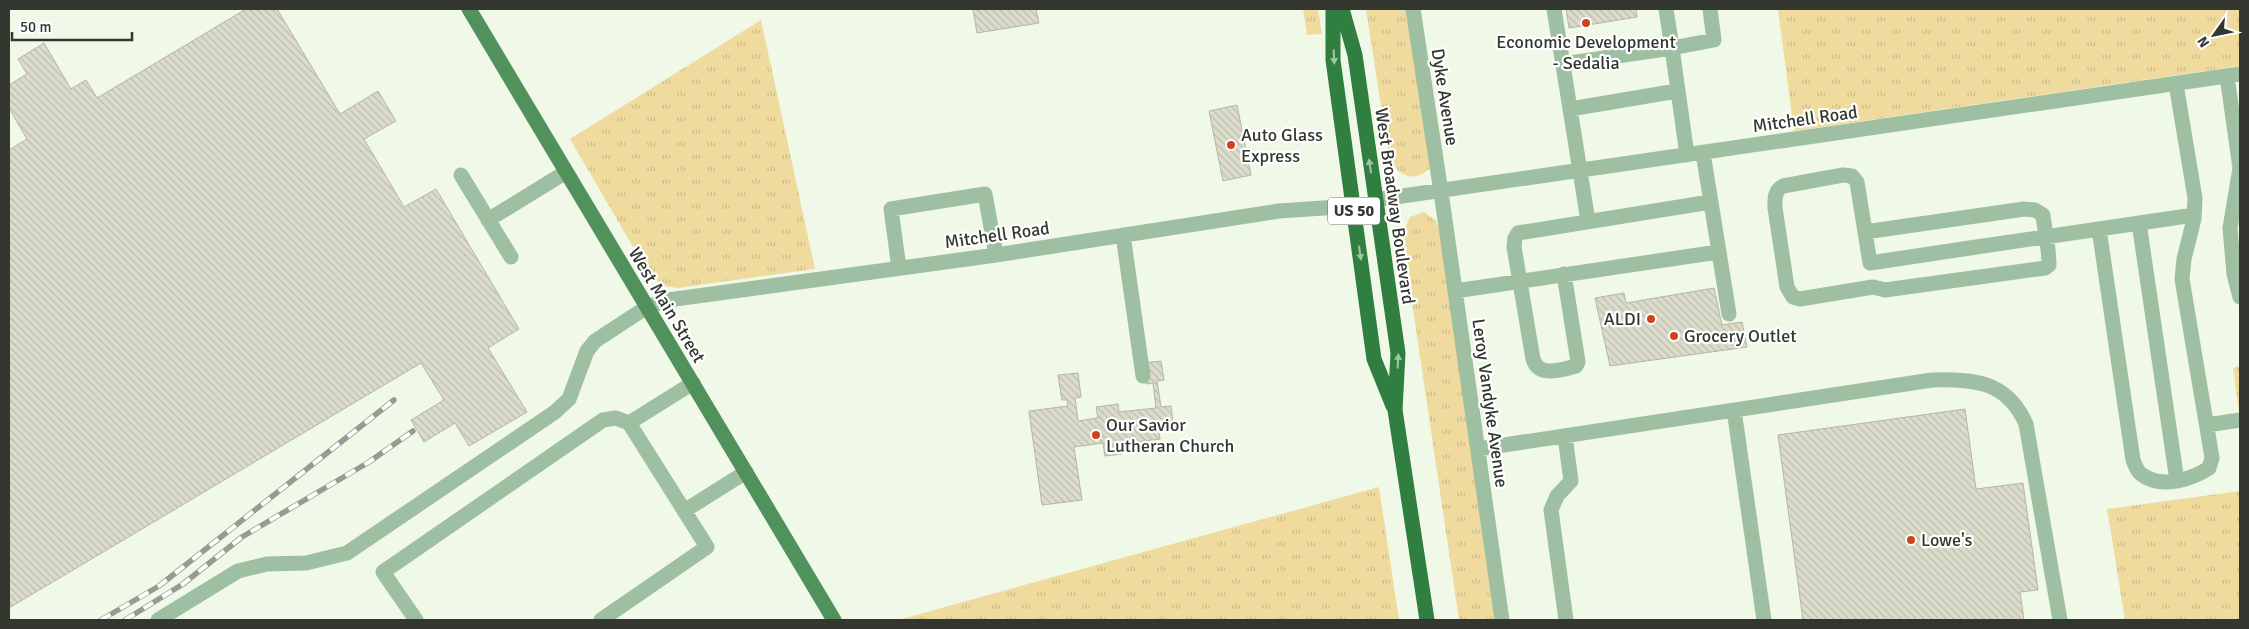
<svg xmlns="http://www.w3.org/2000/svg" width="2249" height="629" viewBox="0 0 2249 629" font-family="Signika,sans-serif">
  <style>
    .grass { fill: url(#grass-tufts) }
    .building { fill: url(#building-back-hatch); stroke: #b5b6a5 }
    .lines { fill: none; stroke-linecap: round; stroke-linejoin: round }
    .minor { stroke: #9ebfa1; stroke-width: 15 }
    .major { stroke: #51915b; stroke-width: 15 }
    .highway { stroke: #307f40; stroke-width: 15 }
    .rail-casing { stroke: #969c90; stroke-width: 5.5 }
    .rail { stroke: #fff; stroke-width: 4; stroke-dasharray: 11; stroke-linecap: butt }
    .oneway { fill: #a2c5a9 }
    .poi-dot { fill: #cc431c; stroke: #fff; stroke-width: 2 }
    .labels { text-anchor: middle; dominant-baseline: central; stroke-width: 4.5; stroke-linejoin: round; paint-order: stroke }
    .shield { fill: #fff; stroke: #70736e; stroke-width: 1 }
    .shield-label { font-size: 16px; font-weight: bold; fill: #333730 }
    .poi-label { font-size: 18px; fill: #333730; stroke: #fff; text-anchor: start }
    .street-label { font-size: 18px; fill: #333730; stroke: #fff }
  </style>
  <defs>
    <pattern id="grass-tufts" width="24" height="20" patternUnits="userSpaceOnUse" patternTransform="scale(1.25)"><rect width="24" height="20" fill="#f0db9e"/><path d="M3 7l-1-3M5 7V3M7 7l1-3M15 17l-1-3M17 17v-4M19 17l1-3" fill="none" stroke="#cebd88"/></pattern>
    <pattern id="building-back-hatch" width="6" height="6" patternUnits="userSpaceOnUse" patternTransform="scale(1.25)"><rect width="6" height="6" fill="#dbdcca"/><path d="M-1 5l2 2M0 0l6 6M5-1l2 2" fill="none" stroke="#bcbdae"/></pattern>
  </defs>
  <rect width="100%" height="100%" fill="#f0f8e7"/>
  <!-- grass -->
  <path class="grass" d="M 1303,9 L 1318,9 L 1322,34 L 1307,35 Z
    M 1366,9 L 1406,9 L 1430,168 C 1413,184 1399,176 1389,158 Z
    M 1778,9 L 2240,9 L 2240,66 L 1794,131 Z
    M 761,20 L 815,269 L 678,288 L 664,286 L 650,276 L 570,139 Z
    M 1424,212 L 1436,221 L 1442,237 L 1498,620 L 1459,620 L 1402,235 L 1410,217 Z
    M 2240,366 L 2240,419 L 2233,368 Z
    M 1379,487 L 1399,620 L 898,620 Z
    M 2240,491 L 2240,620 L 2125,620 L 2107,509 Z"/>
  <!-- building -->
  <path class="building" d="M 246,9 L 277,9 L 340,114 L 378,91 L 396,121 L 364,139 L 404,207 L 436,189 L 519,329 L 488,348 L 527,412 L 469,446 L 455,423 L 424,442 L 411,420 L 444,400 L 421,363 L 9,608 L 9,150 L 27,139 L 9,108 L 9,85 L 27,74 L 18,59 L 44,43 L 71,89 L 86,80 L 97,98 Z
    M 973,9 L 1036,9 L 1039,23 L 977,33 Z
    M 1566,9 L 1636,9 L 1637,17 L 1569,28 Z
    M 1237,105 L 1251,175 L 1223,181 L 1209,111 Z
    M 1714,288 L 1722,325 L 1742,322 L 1747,347 L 1610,366 L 1595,298 L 1624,293 L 1626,303 Z
    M 1161,361 L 1164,380 L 1157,381 L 1161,407 L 1171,406 L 1174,430 L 1159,432 L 1160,439 L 1121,444 L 1122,454 L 1105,456 L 1103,443 L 1074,447 L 1082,500 L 1042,505 L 1029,411 L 1068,406 L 1067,400 L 1062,400 L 1058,375 L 1078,373 L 1081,397 L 1075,398 L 1078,421 L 1098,418 L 1096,407 L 1118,404 L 1119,412 L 1156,408 L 1153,383 L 1146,384 L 1143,363 Z
    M 1965,409 L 1976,489 L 2023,483 L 2038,590 L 2020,592 L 2024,620 L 1803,620 L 1778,435 Z"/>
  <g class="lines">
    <!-- minor -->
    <path class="minor" d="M 1413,9 L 1441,192 L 1502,620
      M 1554,9 L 1588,221
      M 1563,64 L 1672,48 L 1666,9
      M 2227,76 L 2240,168 L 2230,228 L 2234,274 L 2240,297
      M 1570,109 L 1677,91
      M 1703,153 L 1729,314
      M 1687,155 L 1672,48 L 1714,40 L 1710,9
      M 461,175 L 511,257
      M 1375,200 L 2240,74
      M 488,220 L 566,172
      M 2139,223 L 2177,481
      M 2099,229 L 2133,460 C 2135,465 2137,471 2141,474 C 2160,489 2191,480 2209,468 L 2212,458 L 2182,279 L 2184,259 L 2194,219 L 2195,198 L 2176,84
      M 1865,232 L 2024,209 L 2035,210 L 2043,215 C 2045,232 2049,248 2049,265 L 2045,268 L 1885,290 L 1873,287 L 1800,299 L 1793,297 L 1787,287 L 1775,208 C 1775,199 1774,191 1783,186 L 1843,175 L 1852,176 L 1857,182 L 1870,263 C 1978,247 2086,230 2194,215
      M 1123,235 L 1143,376
      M 899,268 L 891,209 L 985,194 L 996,255
      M 1564,274 L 1578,362 L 1576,366 C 1561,370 1539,378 1533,359 L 1514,247 L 1515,238 L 1518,233 L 1710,202
      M 1455,291 L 1718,252
      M 1734,410 L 1764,620
      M 2207,425 L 2240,420
      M 1565,436 L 1571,481 L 1557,496 L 1551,510 L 1566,620
      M 1478,449 L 1932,380 C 1975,379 2007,381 2026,424 L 2060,620
      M 684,511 L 746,472
      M 158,620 L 238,571 L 267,564 L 306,563 L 347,553 L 555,412 L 569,399 L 587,351 L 595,341 L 647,307 L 668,300 L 996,255 L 1279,211 L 1353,206
      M 416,620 L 383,572 L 603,420 L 616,418 L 629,423 L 693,383
      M 601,620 L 707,547 L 629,423"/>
    <!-- major -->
    <path class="major" d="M 469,9 L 834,620"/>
    <!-- highway -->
    <path class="highway" d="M 1333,9 L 1333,60 L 1374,359 L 1393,406
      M 1342,9 L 1355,55 L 1398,353 L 1395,410 L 1427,620"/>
    <defs>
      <path id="rail" d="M 101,620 L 159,586 L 394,400
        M 125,620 L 183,584 L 242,537 L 369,462 L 413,431"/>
    </defs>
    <!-- rail casing -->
    <use href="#rail" class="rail-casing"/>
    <!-- rail -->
    <use href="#rail" class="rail"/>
  </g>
  <!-- one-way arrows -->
  <defs><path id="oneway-solid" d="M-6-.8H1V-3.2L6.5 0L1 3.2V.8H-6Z" transform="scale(1.25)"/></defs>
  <g class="oneway">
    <use href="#oneway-solid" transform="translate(1334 57) rotate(87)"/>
    <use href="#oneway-solid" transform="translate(1370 166) rotate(-98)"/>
    <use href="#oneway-solid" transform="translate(1360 253) rotate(82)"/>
    <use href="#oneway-solid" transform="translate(1398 361) rotate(-87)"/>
  </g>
  <!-- markers -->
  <g class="poi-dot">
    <circle cx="1586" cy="23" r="5"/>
    <circle cx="1231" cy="145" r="5"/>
    <circle cx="1651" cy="319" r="5"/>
    <circle cx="1674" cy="336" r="5"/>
    <circle cx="1096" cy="435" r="5"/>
    <circle cx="1911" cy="540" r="5"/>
  </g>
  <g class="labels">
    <!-- shield labels -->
    <rect class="shield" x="1328" y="197.5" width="52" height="27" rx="4"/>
    <g class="shield-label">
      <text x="1354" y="211">US 50</text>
    </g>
    <!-- poi labels -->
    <g class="poi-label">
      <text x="1586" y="42" text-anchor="middle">Economic Development<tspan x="1586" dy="21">- Sedalia</tspan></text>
      <text x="1241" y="135">Auto Glass<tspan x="1241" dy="21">Express</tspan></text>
      <text x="1641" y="319" text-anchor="end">ALDI</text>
      <text x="1684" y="336">Grocery Outlet</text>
      <text x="1106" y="425">Our Savior<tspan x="1106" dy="21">Lutheran Church</tspan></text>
      <text x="1921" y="540">Lowe's</text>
    </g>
    <!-- street labels -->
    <g class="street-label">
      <text transform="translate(1445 97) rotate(81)">Dyke Avenue</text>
      <text transform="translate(1805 119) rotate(-8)">Mitchell Road</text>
      <text transform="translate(1395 206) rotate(82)">West Broadway Boulevard</text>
      <text transform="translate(997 235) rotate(-8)">Mitchell Road</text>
      <text transform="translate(667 305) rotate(59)">West Main Street</text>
      <text transform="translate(1490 403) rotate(82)">Leroy Vandyke Avenue</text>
    </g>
  </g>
  <!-- border -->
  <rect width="2249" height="629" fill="none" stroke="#333730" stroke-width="20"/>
  <!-- north arrow -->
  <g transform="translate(2214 35) rotate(237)" stroke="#ffffff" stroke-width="4" paint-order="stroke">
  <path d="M0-4L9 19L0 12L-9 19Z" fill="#333730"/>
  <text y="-8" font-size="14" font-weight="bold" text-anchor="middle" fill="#333730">N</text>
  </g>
  <!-- scale -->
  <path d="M12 32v8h120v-8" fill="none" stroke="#333730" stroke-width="2.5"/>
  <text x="20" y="32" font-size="15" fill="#333730" stroke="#ffffff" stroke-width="4" paint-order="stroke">50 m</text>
</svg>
